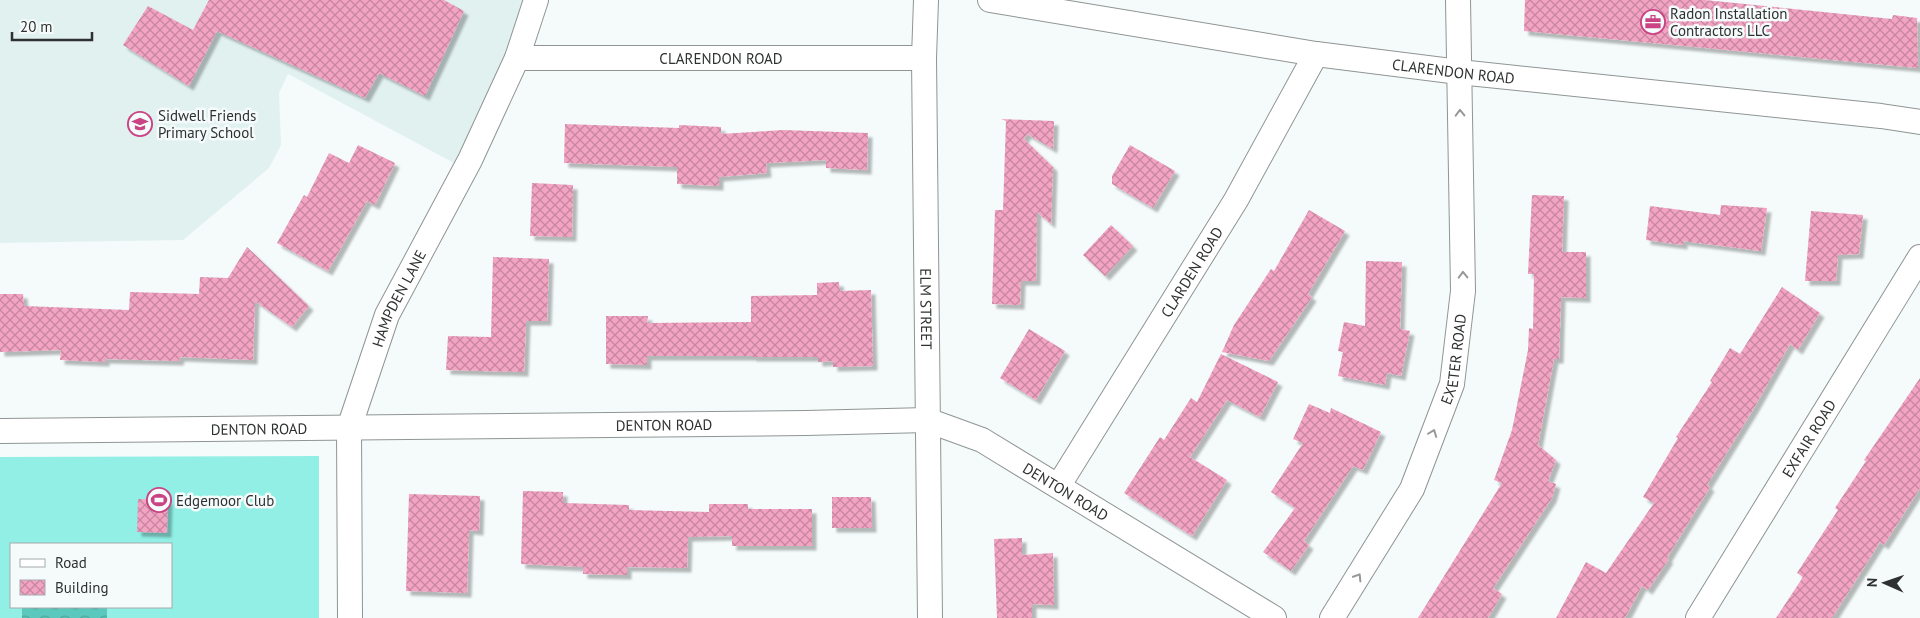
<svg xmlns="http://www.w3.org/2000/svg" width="1920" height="618" viewBox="0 0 1920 618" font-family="'PT Sans',sans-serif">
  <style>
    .built { fill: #e1f1ef }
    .garden { fill: #91efe5; fill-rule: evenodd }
    .water { fill: url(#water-waves) }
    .building { fill: url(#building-cross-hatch); filter: url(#shadow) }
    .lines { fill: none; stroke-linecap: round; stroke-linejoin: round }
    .minor-casing { stroke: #8f9594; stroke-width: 26 }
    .minor { stroke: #fff; stroke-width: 24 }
    .oneway { stroke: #979898 }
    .labels { text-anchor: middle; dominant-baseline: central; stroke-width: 5; stroke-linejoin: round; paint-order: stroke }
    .poi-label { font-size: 15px; fill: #2f3131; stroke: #f4fbfa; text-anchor: start }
    .street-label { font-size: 15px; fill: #2f3131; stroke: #f4fbfa }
  </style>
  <defs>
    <pattern id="water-waves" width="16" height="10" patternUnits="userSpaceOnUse" patternTransform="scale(1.25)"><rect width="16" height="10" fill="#5bc8bd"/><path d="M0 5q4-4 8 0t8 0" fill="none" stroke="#4ca39a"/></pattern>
    <pattern id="building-cross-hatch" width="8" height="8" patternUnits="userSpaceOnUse" patternTransform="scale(1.25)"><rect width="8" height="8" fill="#f4a4c3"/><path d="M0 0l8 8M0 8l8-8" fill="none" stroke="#c6869f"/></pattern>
    <filter id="shadow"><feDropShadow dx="4.5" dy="4.5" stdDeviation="1" flood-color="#0004"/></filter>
  </defs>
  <rect width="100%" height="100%" fill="#f4fbfa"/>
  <!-- built -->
  <path class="built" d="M 0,0 L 526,0 L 485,104 L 456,164 L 288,74 L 279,93 L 281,145 L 269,168 L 183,240 L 0,243 Z"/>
  <!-- garden -->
  <path class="garden" d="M 319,456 L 319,618 L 0,618 L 0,457 ZM 11,544 L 171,544 L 171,607 L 11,607 Z"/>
  <!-- water -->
  <path class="water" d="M 22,607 L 107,607 L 107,618 L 22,618 Z"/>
  <!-- building -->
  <path class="building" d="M 209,0 L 444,0 L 464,11 L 425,96 L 379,73 L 365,98 L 217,31 L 189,86 L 123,45 L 148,6 L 193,30 Z
    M 1525,0 L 1705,0 L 1892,19 L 1893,15 L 1917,18 L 1918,68 L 1524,31 Z
    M 1001,119 L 1054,121 L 1053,149 L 1027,134 L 1024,139 L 1053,167 L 1051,224 L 1037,212 L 1036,281 L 1021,281 L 1020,305 L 992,304 L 995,210 L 1003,210 L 1006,121 Z
    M 565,124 L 679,128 L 679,125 L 721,127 L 721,134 L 783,130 L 868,133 L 867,170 L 826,168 L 826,160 L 766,163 L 767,173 L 719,177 L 719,186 L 677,184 L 677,167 L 564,163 Z
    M 358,145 L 395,163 L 375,205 L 367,201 L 328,271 L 277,243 L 304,195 L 307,197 L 329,153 L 349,163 Z
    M 1130,145 L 1175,171 L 1153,208 L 1112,184 L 1112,176 Z
    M 532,183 L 573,185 L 572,237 L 530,236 Z
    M 1532,195 L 1564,196 L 1562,252 L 1586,252 L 1586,298 L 1561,297 L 1559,359 L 1554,359 L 1538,445 L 1556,460 L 1548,481 L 1556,484 L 1552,498 L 1493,588 L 1502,594 L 1488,618 L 1418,618 L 1502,483 L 1494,480 L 1512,430 L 1528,350 L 1529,328 L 1533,329 L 1534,274 L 1528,274 Z
    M 1721,205 L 1767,208 L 1761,251 L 1683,241 L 1683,245 L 1646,240 L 1650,206 L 1720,215 Z
    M 1309,210 L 1345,231 L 1308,294 L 1312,297 L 1269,361 L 1222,352 L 1234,325 L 1271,269 L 1274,271 Z
    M 1811,211 L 1863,215 L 1859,254 L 1838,255 L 1836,281 L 1805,281 Z
    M 1111,225 L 1133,246 L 1105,276 L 1083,255 Z
    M 247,247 L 309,306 L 292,327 L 255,301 L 253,360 L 180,357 L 179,361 L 105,359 L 105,362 L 60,360 L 61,350 L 0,352 L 0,294 L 23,294 L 24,306 L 129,310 L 130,292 L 199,294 L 200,277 L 228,278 Z
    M 493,257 L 549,259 L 547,321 L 526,321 L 524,372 L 446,370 L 448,336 L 491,337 Z
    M 1366,261 L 1402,262 L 1400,329 L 1410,331 L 1401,376 L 1387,373 L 1385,385 L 1338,376 L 1343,352 L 1338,351 L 1344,322 L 1365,326 Z
    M 839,282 L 840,291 L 871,290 L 873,366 L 833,367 L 833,361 L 818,362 L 818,357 L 752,357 L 752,356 L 647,356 L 647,365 L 606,364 L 606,316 L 648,316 L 647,323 L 751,322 L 751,296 L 817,295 L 817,283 Z
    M 1782,287 L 1820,313 L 1798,350 L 1790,344 L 1754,408 L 1707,485 L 1710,487 L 1667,558 L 1669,559 L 1648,590 L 1642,586 L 1625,618 L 1556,618 L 1586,562 L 1606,573 L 1654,503 L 1643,497 L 1678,438 L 1676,437 L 1712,382 L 1710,381 L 1730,348 L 1740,354 Z
    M 1029,329 L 1065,351 L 1036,400 L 1000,378 Z
    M 1221,354 L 1278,382 L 1260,417 L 1227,400 L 1190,457 L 1227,480 L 1192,536 L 1124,493 L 1160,437 L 1164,440 L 1191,398 L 1197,402 Z
    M 1920,378 L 1920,488 L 1884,545 L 1880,542 L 1832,618 L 1776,618 L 1803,577 L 1797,573 L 1838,510 L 1835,508 L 1866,461 L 1864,460 Z
    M 1309,404 L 1330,413 L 1331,408 L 1381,432 L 1363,470 L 1353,466 L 1304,541 L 1309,545 L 1291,571 L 1263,552 L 1295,508 L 1271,492 L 1303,443 L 1293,439 Z
    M 523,491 L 563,492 L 563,503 L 629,505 L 629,510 L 709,512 L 709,504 L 748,504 L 748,509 L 812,509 L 812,546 L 732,546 L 732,536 L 688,537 L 687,568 L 627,567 L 627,575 L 583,574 L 583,567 L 521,564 Z
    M 409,494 L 480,496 L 479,531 L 469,530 L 467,593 L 406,591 Z
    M 832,497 L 871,497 L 872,528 L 832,528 Z
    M 138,499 L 168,500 L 167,533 L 137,532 Z
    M 1022,538 L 1022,555 L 1053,553 L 1054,605 L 1032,604 L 1032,618 L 997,618 L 994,539 Z"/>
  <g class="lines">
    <defs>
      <g id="minor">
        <path id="s1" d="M 926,0 L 924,58 L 930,618"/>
        <path id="s2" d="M 990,0 L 1316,54 L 1459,72 L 1881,116 L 1920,122"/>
        <path id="s3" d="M 517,58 L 924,58"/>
        <path id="s4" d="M 0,431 L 806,423 L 927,420 L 982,440 L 1274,618"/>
        <path id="s5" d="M 1059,485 L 1236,200 L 1316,54"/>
        <path id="s6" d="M 350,618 L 349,428 L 387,315 L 470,160 L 517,58 L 536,0"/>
        <path id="s7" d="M 1332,618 L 1412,489 L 1452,384 L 1463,291 L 1458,0"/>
        <path id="s8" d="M 1698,618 L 1920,257"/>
      </g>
    </defs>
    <!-- minor casing -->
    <use href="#minor" class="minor-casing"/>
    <!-- minor -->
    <use href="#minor" class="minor"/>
  </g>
  <!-- one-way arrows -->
  <defs><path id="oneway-chevron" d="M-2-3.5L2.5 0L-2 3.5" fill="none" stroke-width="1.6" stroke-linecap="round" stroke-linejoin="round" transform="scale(1.25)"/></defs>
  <g class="oneway">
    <use href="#oneway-chevron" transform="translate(1460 113) rotate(-91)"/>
    <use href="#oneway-chevron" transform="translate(1463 275) rotate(-91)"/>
    <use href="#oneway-chevron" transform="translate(1433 433) rotate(-69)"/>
    <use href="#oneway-chevron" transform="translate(1358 577) rotate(-58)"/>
  </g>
  <!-- icons -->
  <defs>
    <symbol id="office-ring" viewBox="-11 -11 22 22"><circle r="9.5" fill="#f4fbfa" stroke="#ca4384" stroke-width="1.5"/><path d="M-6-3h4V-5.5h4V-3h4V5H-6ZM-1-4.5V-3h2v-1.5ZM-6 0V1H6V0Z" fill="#ca4384"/></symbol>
    <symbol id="school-ring" viewBox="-11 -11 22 22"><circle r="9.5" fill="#f4fbfa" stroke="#ca4384" stroke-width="1.5"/><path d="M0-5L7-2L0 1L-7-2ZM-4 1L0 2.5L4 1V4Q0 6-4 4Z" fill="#ca4384"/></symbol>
    <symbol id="stadium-ring" viewBox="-11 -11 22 22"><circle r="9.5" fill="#f4fbfa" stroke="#ca4384" stroke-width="1.5"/><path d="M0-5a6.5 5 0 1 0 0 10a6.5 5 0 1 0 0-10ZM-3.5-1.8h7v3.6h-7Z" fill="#ca4384"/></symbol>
  </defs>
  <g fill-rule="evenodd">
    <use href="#office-ring" x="1639" y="8" width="28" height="28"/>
    <use href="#school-ring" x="126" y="110" width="28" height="28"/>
    <use href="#stadium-ring" x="145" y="486" width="28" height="28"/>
  </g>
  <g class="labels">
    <!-- poi labels -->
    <g class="poi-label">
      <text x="1670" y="13">Radon Installation<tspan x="1670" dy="17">Contractors LLC</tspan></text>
      <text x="158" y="115">Sidwell Friends<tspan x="158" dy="17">Primary School</tspan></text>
      <text x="176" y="500">Edgemoor Club</text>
    </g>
    <!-- street labels -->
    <g class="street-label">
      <text stroke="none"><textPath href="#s3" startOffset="204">CLARENDON ROAD</textPath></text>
      <text stroke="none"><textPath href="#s2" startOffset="469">CLARENDON ROAD</textPath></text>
      <text stroke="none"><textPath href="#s5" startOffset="251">CLARDEN ROAD</textPath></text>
      <text stroke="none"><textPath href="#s6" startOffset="329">HAMPDEN LANE</textPath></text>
      <text stroke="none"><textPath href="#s1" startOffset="309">ELM STREET</textPath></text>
      <text stroke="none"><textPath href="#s7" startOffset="289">EXETER ROAD</textPath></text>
      <text stroke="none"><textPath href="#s4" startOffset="664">DENTON ROAD</textPath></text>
      <text stroke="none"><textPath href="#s4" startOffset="259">DENTON ROAD</textPath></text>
      <text stroke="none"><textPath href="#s8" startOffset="211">EXFAIR ROAD</textPath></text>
      <text stroke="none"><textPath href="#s4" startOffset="1084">DENTON ROAD</textPath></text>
    </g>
  </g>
  <!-- legend -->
  <rect x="10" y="543" width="162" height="65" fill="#f4fbfa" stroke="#a5aaaa"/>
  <rect x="20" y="559" width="25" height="8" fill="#ffffff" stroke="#a5aaaa"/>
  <text x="55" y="568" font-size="15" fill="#2f3131">Road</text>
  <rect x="20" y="580" width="25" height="15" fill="url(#building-cross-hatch)" stroke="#a5aaaa"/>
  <text x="55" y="593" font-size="15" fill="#2f3131">Building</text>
  <!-- north arrow -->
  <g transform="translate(1885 583) rotate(272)" stroke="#f4fbfa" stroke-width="4" paint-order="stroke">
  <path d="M0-4L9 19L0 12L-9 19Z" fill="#2f3131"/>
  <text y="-8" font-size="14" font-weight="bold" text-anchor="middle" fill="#2f3131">N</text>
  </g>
  <!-- scale -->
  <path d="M12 32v8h80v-8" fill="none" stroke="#2f3131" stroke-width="2.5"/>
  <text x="20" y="32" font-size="15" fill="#2f3131" stroke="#f4fbfa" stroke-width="4" paint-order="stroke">20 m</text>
</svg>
